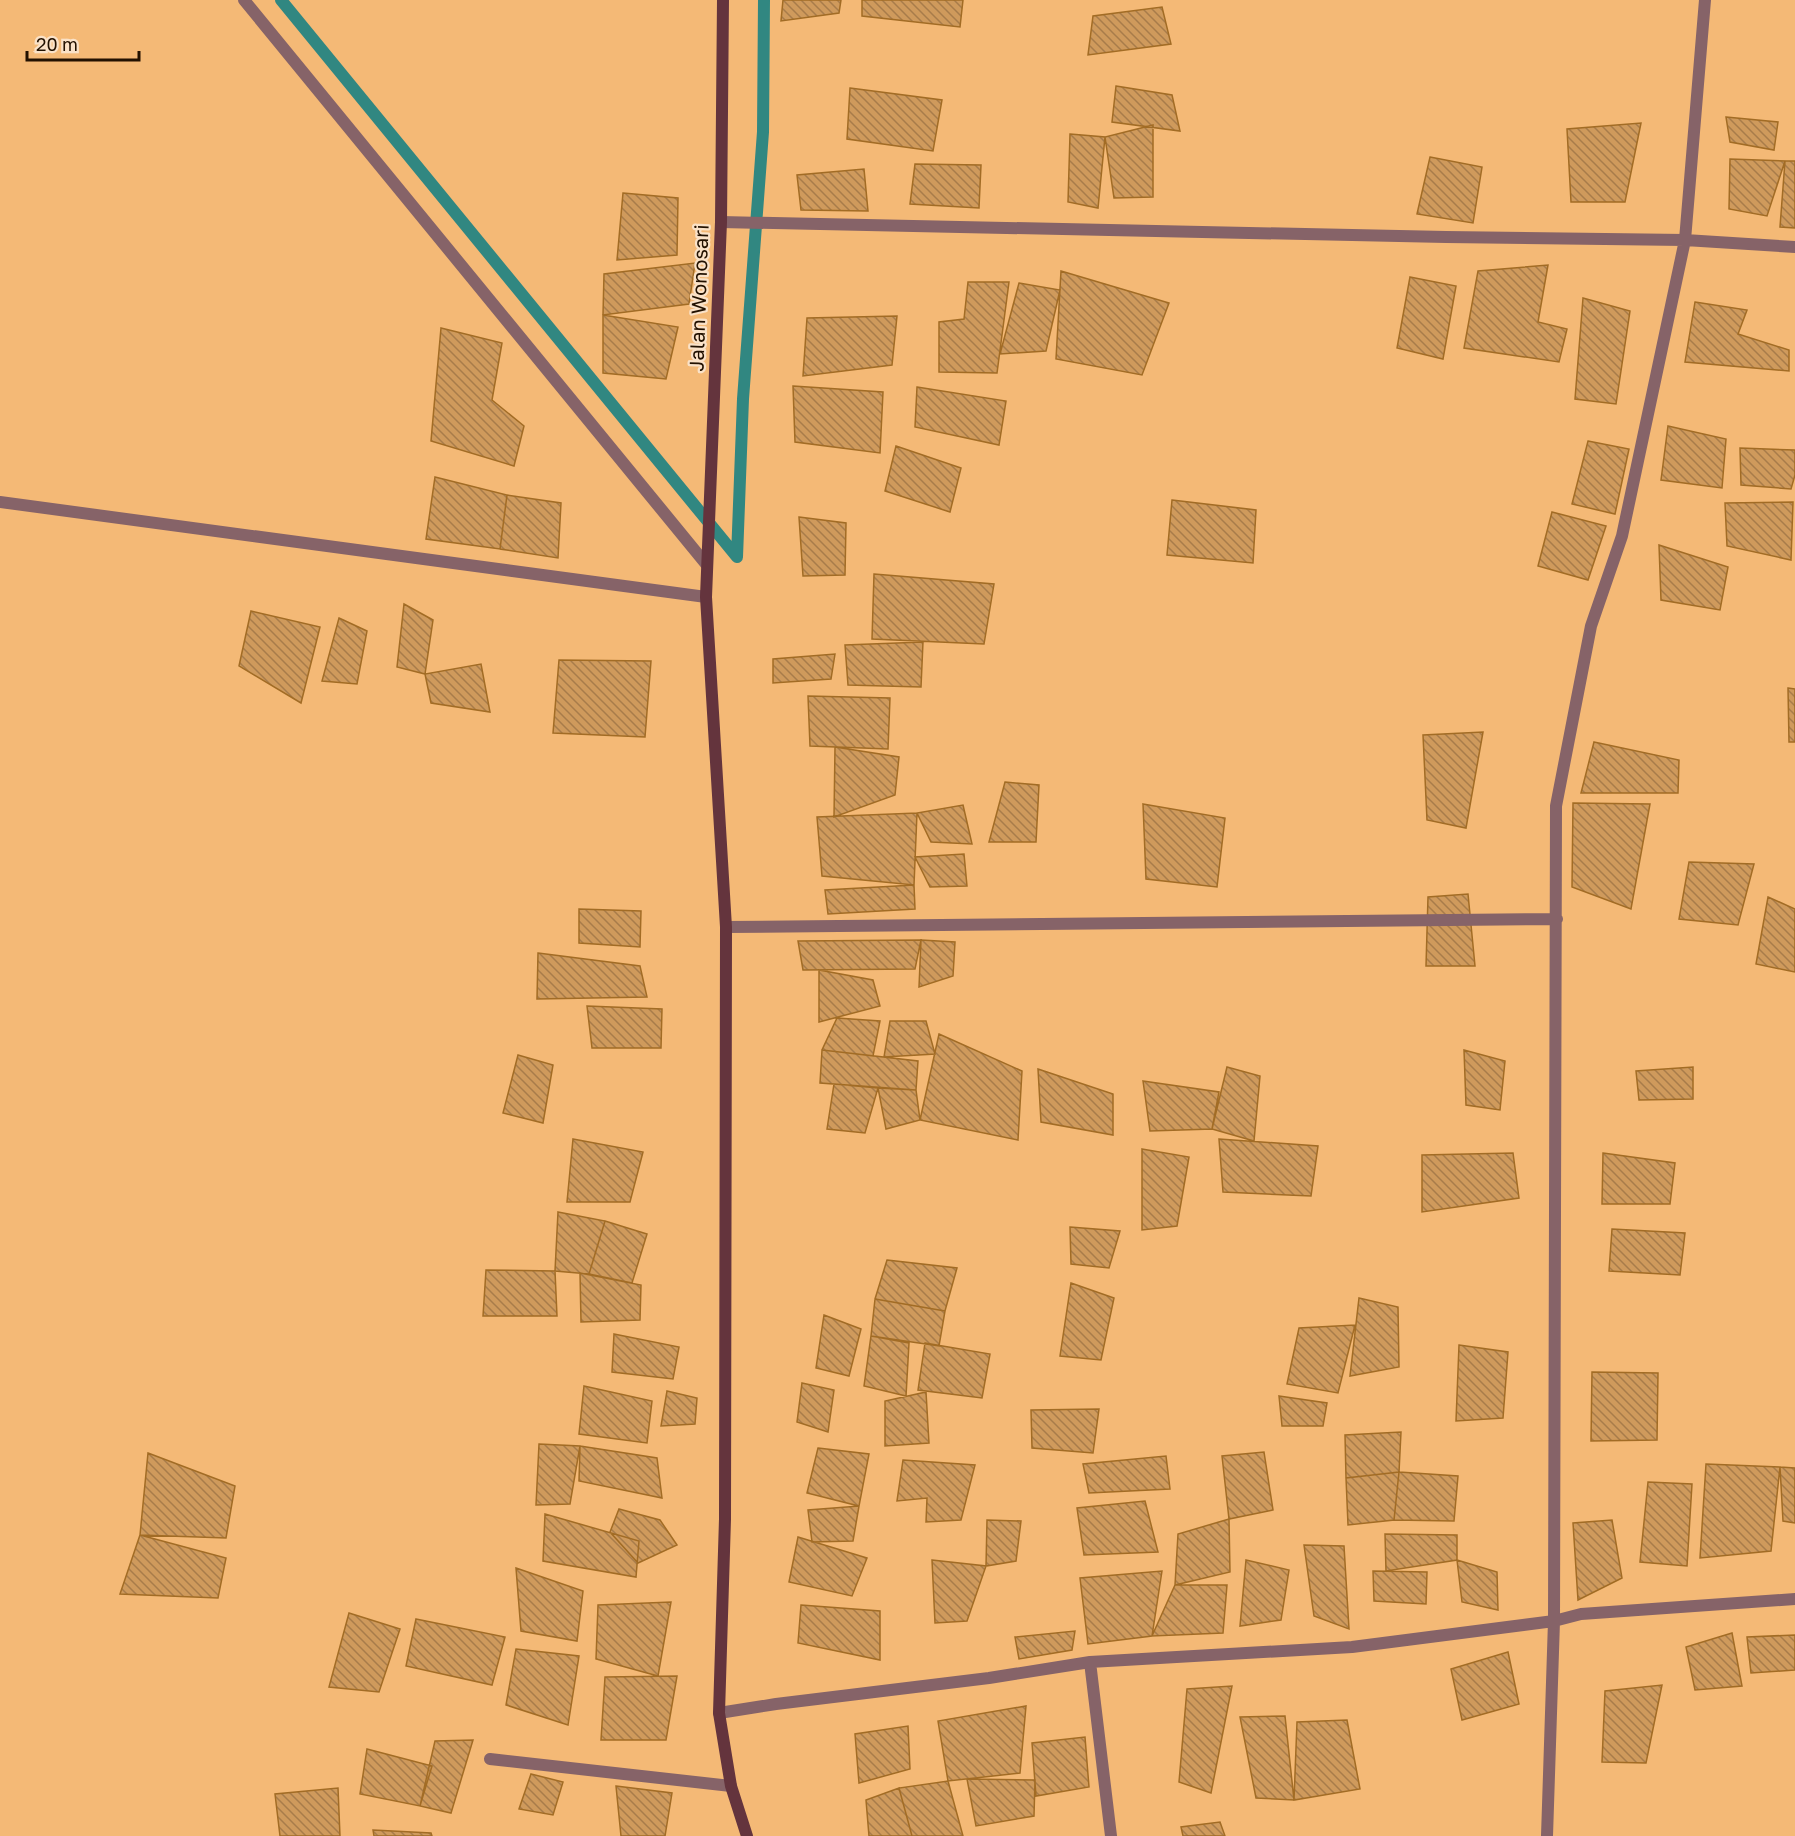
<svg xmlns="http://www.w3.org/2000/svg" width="1795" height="1836" viewBox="0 0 1795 1836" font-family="'Golos Text',sans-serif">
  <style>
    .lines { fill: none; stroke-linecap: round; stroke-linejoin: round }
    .stream { stroke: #318781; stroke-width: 12 }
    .building { fill: url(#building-back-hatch); stroke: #a26c25; stroke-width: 1.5 }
    .street { stroke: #866368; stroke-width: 12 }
    .secondary { stroke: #64343d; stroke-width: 12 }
    .labels { text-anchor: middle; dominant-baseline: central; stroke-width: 4.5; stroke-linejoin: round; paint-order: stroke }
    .street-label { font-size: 20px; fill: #210; stroke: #fae2c8 }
  </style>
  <defs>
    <pattern id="building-back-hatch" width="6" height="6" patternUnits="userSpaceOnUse" patternTransform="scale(1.5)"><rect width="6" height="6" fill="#cf9a5c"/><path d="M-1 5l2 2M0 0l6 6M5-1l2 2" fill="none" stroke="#a87c4a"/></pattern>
  </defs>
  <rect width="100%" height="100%" fill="#f4b976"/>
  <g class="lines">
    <!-- stream -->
    <path class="stream" d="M 281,0 L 737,557
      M 737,557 L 743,399 L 763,132 L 764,0"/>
  </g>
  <!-- building -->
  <path class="building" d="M 783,0 L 841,0 L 839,13 L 781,21 Z
    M 862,0 L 963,0 L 960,27 L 862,16 Z
    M 1162,7 L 1171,44 L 1088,55 L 1093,16 Z
    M 1116,86 L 1172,95 L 1180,131 L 1112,122 Z
    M 850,88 L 942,100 L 933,151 L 847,139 Z
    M 1726,117 L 1778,122 L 1774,150 L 1730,142 Z
    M 1641,123 L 1625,202 L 1571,202 L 1567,129 Z
    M 1153,125 L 1153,197 L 1114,198 L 1105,137 Z
    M 1070,134 L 1105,137 L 1098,208 L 1068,202 Z
    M 1430,157 L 1482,167 L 1473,223 L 1417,214 Z
    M 1730,159 L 1785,161 L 1767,216 L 1729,209 Z
    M 1785,161 L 1795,161 L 1795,228 L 1780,227 Z
    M 915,164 L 981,165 L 979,208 L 910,204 Z
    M 864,169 L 868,211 L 801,210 L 797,175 Z
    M 623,193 L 678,198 L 677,255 L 617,260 Z
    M 695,263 L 689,304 L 603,315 L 604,274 Z
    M 1548,265 L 1538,322 L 1567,329 L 1559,362 L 1464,348 L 1478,271 Z
    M 1061,271 L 1169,303 L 1142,375 L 1056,359 Z
    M 1410,277 L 1456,286 L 1443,359 L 1397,348 Z
    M 968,282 L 1009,282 L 997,373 L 939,372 L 939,322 L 964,319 Z
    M 1019,283 L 1060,290 L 1046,351 L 1000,354 Z
    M 1583,298 L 1630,311 L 1616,404 L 1575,399 Z
    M 1695,302 L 1747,310 L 1738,334 L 1789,350 L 1789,371 L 1685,362 Z
    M 603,315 L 678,327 L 666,379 L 603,373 Z
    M 897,316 L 892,365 L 803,376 L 807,318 Z
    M 441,328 L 502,343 L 492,400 L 524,426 L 514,466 L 431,441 Z
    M 793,386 L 883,392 L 880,453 L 795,442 Z
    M 917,387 L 1006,401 L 999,445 L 915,427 Z
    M 1668,426 L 1726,439 L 1722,488 L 1661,480 Z
    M 1588,441 L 1629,449 L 1615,514 L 1572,504 Z
    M 896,446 L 961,468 L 950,512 L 885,491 Z
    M 1740,448 L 1795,450 L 1795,475 L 1791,489 L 1741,485 Z
    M 435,477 L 507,495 L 500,549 L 426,539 Z
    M 507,495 L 561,503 L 558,558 L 500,549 Z
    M 1172,500 L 1256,510 L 1253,563 L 1167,555 Z
    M 1793,502 L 1791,560 L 1727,546 L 1725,503 Z
    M 1552,512 L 1606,526 L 1588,580 L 1538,566 Z
    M 799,517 L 846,523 L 845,575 L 803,576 Z
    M 1659,545 L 1728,567 L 1720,610 L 1661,600 Z
    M 874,574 L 994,584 L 984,644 L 872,639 Z
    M 404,604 L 433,620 L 425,674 L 397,667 Z
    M 251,611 L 320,627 L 301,703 L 239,666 Z
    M 339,618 L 367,631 L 357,684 L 322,681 Z
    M 923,642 L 921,687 L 848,685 L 845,645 Z
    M 835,654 L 831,679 L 773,683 L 773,659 Z
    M 559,660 L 651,661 L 645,737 L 553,733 Z
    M 481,664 L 490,712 L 431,703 L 425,674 Z
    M 1788,688 L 1795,689 L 1795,742 L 1789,742 Z
    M 808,696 L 890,698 L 888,749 L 810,746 Z
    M 1483,732 L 1466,828 L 1427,820 L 1423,735 Z
    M 1594,742 L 1679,760 L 1678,793 L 1581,793 Z
    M 835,747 L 899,757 L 895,795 L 834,817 Z
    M 1005,782 L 1039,785 L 1036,842 L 989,842 Z
    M 1573,803 L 1650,804 L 1631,909 L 1572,887 Z
    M 1143,804 L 1225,818 L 1217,887 L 1146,879 Z
    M 963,805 L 972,844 L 931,842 L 917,813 Z
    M 917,813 L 914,885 L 822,876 L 817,817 Z
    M 964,854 L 967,886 L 930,887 L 915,857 Z
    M 1689,862 L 1754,864 L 1738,925 L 1679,919 Z
    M 914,885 L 915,909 L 828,914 L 825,890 Z
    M 1468,894 L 1475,966 L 1426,966 L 1428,897 Z
    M 1768,897 L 1795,909 L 1795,972 L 1756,964 Z
    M 579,909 L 641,911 L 640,947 L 579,943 Z
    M 921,940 L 915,969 L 803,970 L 798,941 Z
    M 921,940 L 955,942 L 953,976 L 919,987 Z
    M 538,953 L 640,966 L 647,997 L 537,999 Z
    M 819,970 L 873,980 L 880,1006 L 819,1022 Z
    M 587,1006 L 662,1009 L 661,1048 L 592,1048 Z
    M 837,1018 L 880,1021 L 873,1056 L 822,1050 Z
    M 890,1021 L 926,1021 L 935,1054 L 884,1057 Z
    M 939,1034 L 1022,1071 L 1018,1140 L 920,1120 Z
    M 822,1050 L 918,1061 L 916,1090 L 820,1083 Z
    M 1464,1050 L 1505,1061 L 1500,1110 L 1466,1105 Z
    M 518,1055 L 553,1065 L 543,1123 L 503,1113 Z
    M 1227,1067 L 1260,1076 L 1254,1141 L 1212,1129 Z
    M 1693,1067 L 1693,1099 L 1639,1100 L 1636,1071 Z
    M 1038,1069 L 1113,1094 L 1113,1135 L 1041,1122 Z
    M 1143,1081 L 1219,1092 L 1212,1129 L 1150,1131 Z
    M 834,1084 L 878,1088 L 865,1133 L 827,1129 Z
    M 878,1088 L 916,1090 L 920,1120 L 886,1129 Z
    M 573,1139 L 643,1152 L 630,1202 L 567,1202 Z
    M 1219,1139 L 1318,1146 L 1311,1196 L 1223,1192 Z
    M 1142,1149 L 1189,1157 L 1177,1226 L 1142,1230 Z
    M 1513,1153 L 1519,1198 L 1422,1212 L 1422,1155 Z
    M 1603,1153 L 1675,1163 L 1670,1204 L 1602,1204 Z
    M 558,1212 L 605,1221 L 589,1274 L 555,1271 Z
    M 605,1221 L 647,1234 L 632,1283 L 589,1274 Z
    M 1070,1227 L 1120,1231 L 1109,1268 L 1071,1264 Z
    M 1612,1229 L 1685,1233 L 1680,1275 L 1609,1271 Z
    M 887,1260 L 957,1268 L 945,1311 L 875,1299 Z
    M 486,1270 L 555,1271 L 557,1316 L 483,1316 Z
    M 580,1273 L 641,1285 L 640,1320 L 581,1322 Z
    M 1071,1283 L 1114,1298 L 1101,1360 L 1060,1356 Z
    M 1359,1298 L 1398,1307 L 1399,1367 L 1350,1376 Z
    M 875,1299 L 945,1311 L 939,1346 L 871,1336 Z
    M 824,1315 L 861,1329 L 849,1376 L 816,1368 Z
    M 1355,1325 L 1338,1393 L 1287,1384 L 1299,1328 Z
    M 614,1334 L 679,1347 L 673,1379 L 612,1372 Z
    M 871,1336 L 909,1343 L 906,1396 L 864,1386 Z
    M 925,1343 L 990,1354 L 982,1398 L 918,1390 Z
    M 1459,1345 L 1508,1352 L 1503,1418 L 1456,1421 Z
    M 1592,1372 L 1658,1373 L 1657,1440 L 1591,1441 Z
    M 802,1383 L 834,1390 L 828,1432 L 797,1422 Z
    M 584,1386 L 652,1401 L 647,1443 L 579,1434 Z
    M 667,1391 L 697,1398 L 695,1424 L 661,1426 Z
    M 926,1392 L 929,1443 L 885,1446 L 885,1401 Z
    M 1279,1396 L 1327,1403 L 1323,1426 L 1282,1426 Z
    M 1099,1409 L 1093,1453 L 1032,1448 L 1031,1410 Z
    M 1401,1432 L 1399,1472 L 1346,1478 L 1345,1435 Z
    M 539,1444 L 580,1446 L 570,1504 L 536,1505 Z
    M 580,1446 L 657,1458 L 662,1498 L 579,1481 Z
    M 818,1448 L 869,1454 L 859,1506 L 807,1493 Z
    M 1264,1452 L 1273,1510 L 1229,1519 L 1222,1456 Z
    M 148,1453 L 235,1486 L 226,1538 L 140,1535 Z
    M 1166,1456 L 1170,1489 L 1089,1493 L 1083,1464 Z
    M 903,1460 L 975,1465 L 961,1520 L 926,1522 L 927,1498 L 897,1501 Z
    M 1706,1464 L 1780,1467 L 1771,1551 L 1700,1558 Z
    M 1780,1467 L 1795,1468 L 1795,1523 L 1783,1521 Z
    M 1399,1472 L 1394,1520 L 1348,1525 L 1346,1478 Z
    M 1399,1472 L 1458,1476 L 1454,1521 L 1394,1520 Z
    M 1648,1482 L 1692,1484 L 1687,1566 L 1640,1562 Z
    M 1145,1501 L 1158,1552 L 1084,1555 L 1077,1508 Z
    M 859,1506 L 853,1541 L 812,1542 L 808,1510 Z
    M 619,1509 L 660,1520 L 677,1545 L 638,1563 L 610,1532 Z
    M 545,1514 L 639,1541 L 636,1577 L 543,1561 Z
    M 1229,1519 L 1230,1572 L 1175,1585 L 1178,1534 Z
    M 987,1520 L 1021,1521 L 1016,1561 L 986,1566 Z
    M 1612,1520 L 1622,1578 L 1578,1600 L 1573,1523 Z
    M 1385,1534 L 1457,1535 L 1457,1560 L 1386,1571 Z
    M 140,1535 L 226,1558 L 218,1598 L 120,1594 Z
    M 798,1537 L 867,1558 L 852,1596 L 789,1582 Z
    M 1304,1545 L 1344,1546 L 1349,1629 L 1314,1616 Z
    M 932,1560 L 986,1566 L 967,1621 L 935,1623 Z
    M 1246,1560 L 1289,1570 L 1281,1620 L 1240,1626 Z
    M 1457,1560 L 1497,1572 L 1498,1610 L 1462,1602 Z
    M 516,1568 L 583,1591 L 577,1641 L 521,1631 Z
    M 1162,1571 L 1152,1636 L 1088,1644 L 1080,1578 Z
    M 1373,1571 L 1427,1572 L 1426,1604 L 1374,1601 Z
    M 1175,1585 L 1227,1585 L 1223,1633 L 1152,1636 Z
    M 671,1602 L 658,1676 L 596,1659 L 598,1605 Z
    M 801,1605 L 880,1611 L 880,1660 L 798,1643 Z
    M 349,1613 L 400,1629 L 379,1692 L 329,1687 Z
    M 416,1619 L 505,1637 L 492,1685 L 406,1666 Z
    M 1075,1631 L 1072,1650 L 1019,1659 L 1015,1637 Z
    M 1732,1633 L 1742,1686 L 1695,1690 L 1686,1647 Z
    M 1795,1635 L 1795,1670 L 1751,1673 L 1747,1637 Z
    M 516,1649 L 579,1656 L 568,1725 L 506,1705 Z
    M 1508,1652 L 1519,1704 L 1462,1720 L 1451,1669 Z
    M 677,1676 L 666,1740 L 601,1740 L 605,1677 Z
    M 1662,1685 L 1646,1763 L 1602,1762 L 1605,1691 Z
    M 1232,1686 L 1211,1793 L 1179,1782 L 1187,1689 Z
    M 1026,1706 L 1020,1773 L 948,1781 L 938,1721 Z
    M 1285,1716 L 1294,1800 L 1256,1798 L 1240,1717 Z
    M 1347,1720 L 1360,1789 L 1294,1800 L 1297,1722 Z
    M 908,1726 L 910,1769 L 859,1783 L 855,1734 Z
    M 1085,1737 L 1089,1787 L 1036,1796 L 1032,1743 Z
    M 473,1740 L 451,1813 L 420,1806 L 435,1741 Z
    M 367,1749 L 432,1766 L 420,1806 L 360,1794 Z
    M 531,1774 L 563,1782 L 553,1815 L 519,1809 Z
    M 967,1779 L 1035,1780 L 1034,1816 L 976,1826 Z
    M 948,1781 L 963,1836 L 912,1836 L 899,1788 Z
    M 616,1786 L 672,1793 L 665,1836 L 621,1836 Z
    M 338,1788 L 340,1836 L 280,1836 L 275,1794 Z
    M 899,1788 L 912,1836 L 869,1836 L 866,1800 Z
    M 1220,1822 L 1225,1836 L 1183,1836 L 1181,1827 Z
    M 373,1830 L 431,1833 L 432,1836 L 374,1836 Z"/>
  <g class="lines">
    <!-- street -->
    <path class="street" d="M 244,0 L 706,564
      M 721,222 L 1446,237 L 1685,240 L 1795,247
      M 0,502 L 706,597
      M 726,927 L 1557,919
      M 1090,1662 L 1111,1836
      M 719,1713 L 776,1704 L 989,1678 L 1090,1662 L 1352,1647 L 1554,1621 L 1581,1614 L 1795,1599
      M 490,1759 L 731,1786
      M 1547,1836 L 1554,1621 L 1556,806 L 1591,626 L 1622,536 L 1685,240 L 1705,0"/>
    <!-- secondary -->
    <path class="secondary" d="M 723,0 L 721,222 L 706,597 L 726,927 L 725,1519 L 719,1713 L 731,1786 L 747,1836"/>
  </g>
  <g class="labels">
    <!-- street labels -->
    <g class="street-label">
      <text transform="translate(698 298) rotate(-88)">Jalan Wonosari</text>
    </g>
  </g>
  <!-- scale -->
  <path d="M27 51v9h112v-9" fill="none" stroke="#221100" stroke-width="3"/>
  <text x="36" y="51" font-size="18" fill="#221100" stroke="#fae2c8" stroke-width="4.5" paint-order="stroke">20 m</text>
</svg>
